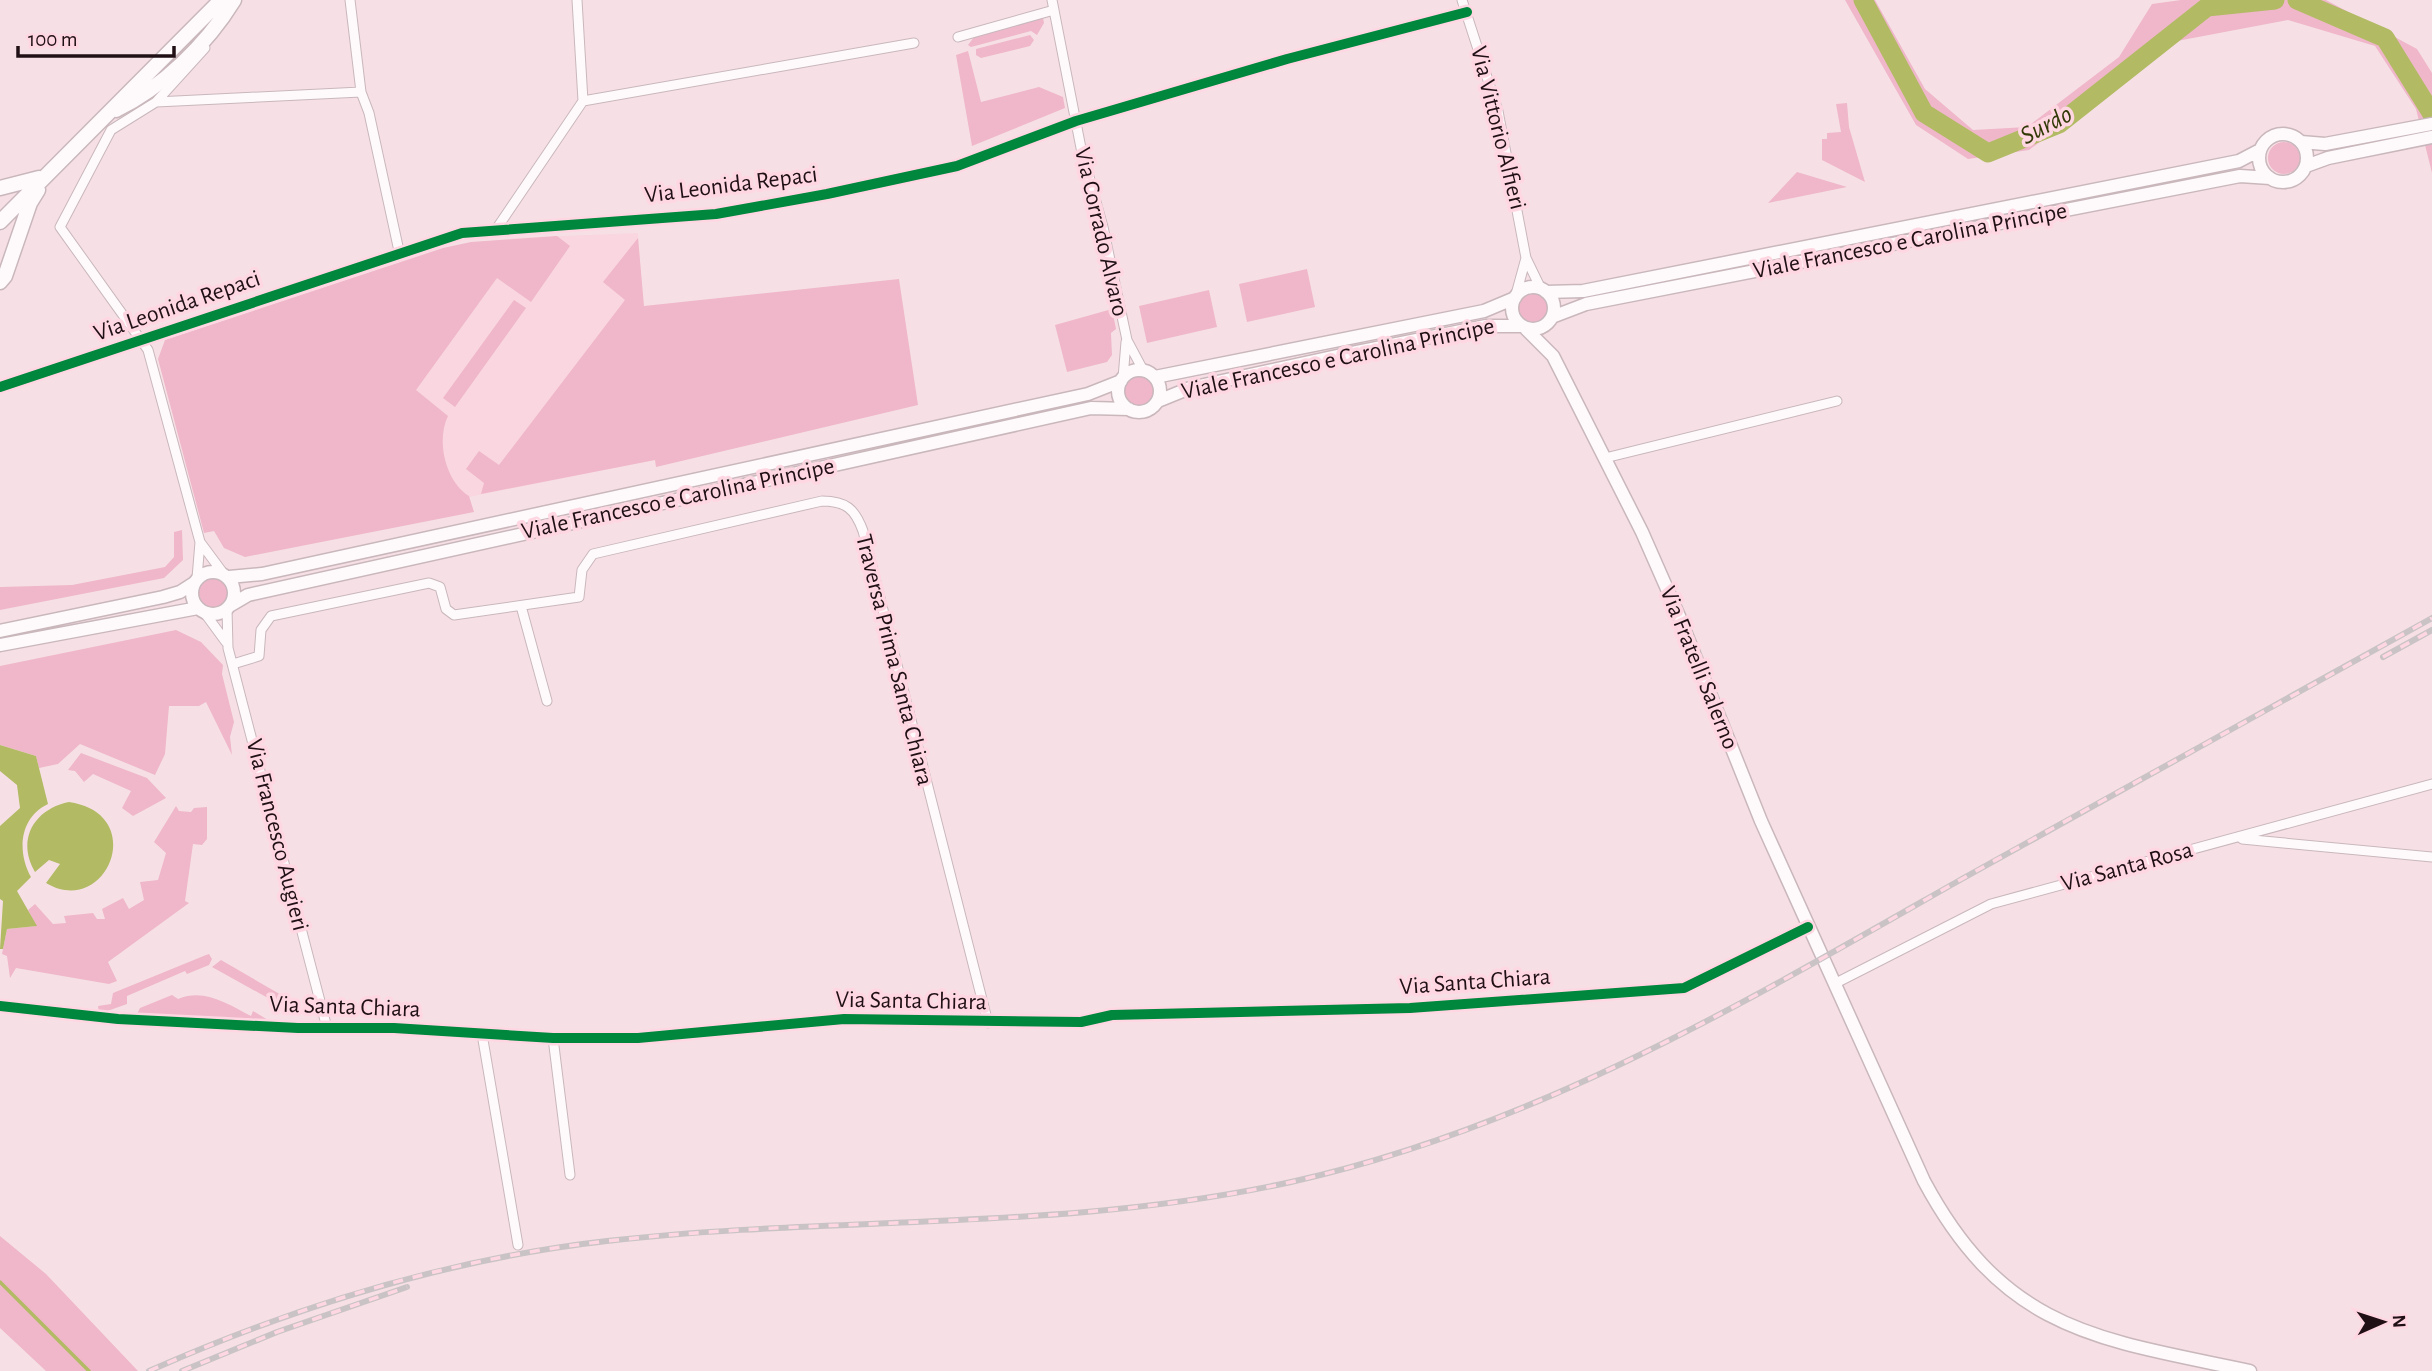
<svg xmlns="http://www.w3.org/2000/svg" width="2432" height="1371" viewBox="0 0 2432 1371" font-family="'Alegreya Sans',sans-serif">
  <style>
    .built { fill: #f9d6e0 }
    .green { fill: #efb7c9 }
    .water { fill: #b2ba64 }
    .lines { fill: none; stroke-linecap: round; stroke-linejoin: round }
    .stream { stroke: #b2ba64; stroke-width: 3.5 }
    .river { stroke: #b2ba64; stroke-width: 19 }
    .street-casing { stroke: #c9b7bc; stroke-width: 11 }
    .secondary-casing { stroke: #c9b7bc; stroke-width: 15 }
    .primary-casing { stroke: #c9b7bc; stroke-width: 17 }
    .street { stroke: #fefafb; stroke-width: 9 }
    .secondary { stroke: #fefafb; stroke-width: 12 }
    .primary { stroke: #fefafb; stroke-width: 14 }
    .rail-casing { stroke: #cac3c5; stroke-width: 6 }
    .rail { stroke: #ffd7e3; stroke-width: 3.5; stroke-dasharray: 10; stroke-linecap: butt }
    .cycleway-casing { stroke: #ffd7e3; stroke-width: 15 }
    .cycleway { stroke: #00873e; stroke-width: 10 }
    .labels { text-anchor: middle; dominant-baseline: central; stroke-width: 7; stroke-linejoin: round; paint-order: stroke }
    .street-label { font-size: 24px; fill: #201015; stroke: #ffd7e3 }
    .water-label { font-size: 26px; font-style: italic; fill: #313906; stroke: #ffd7e3 }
  </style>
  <rect width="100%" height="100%" fill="#f6e0e6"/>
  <!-- built -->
  <path class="built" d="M 638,233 L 655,460 L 444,502 L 399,350 L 511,238 Z"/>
  <!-- green -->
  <path class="green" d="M 1845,0 L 1875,0 L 1925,89 L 1973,130 L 2027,127 L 2119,57 L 2152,4 L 2181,0 L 2326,0 L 2417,49 L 2432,73 L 2432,173 L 2416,109 L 2375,46 L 2288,20 L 2177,41 L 2029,150 L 1968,159 L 1916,125 Z
    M 1043,18 L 1044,23 L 1037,35 L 1031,31 L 971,47 L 968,45 L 974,37 Z
    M 1030,35 L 1034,40 L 1030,46 L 981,58 L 976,55 L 976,49 Z
    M 968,51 L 981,102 L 1039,87 L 1063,97 L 1065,108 L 972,146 L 956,55 Z
    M 1847,103 L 1849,127 L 1865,182 L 1822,160 L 1822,139 L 1827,139 L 1827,133 L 1841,132 L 1836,104 Z
    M2268 158a16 16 0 1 1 32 0a16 16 0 1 1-32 0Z
    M 1797,172 L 1847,187 L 1768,203 Z
    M 557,236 L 570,246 L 531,302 L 497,278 L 416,390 L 448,416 C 436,440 445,481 469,496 L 474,512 L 245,557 L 224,548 L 214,531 L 204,533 L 158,359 L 165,340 L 443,248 L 471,242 Z
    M 638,238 L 644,306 L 899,279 L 918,405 L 656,467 L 655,460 L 481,494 L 484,483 L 466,469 L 479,451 L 499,465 L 625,300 L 603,282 Z
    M 1307,269 L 1315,307 L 1247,322 L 1239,284 Z
    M 1209,290 L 1217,327 L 1147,343 L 1139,306 Z
    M1518 308a16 16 0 1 1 32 0a16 16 0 1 1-32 0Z
    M 514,300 L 526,308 L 455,407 L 443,398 Z
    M 1112,309 L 1116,329 L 1111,333 L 1112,355 L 1107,362 L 1067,372 L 1055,325 Z
    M1123 391a16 16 0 1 1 32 0a16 16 0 1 1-32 0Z
    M 182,530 L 183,560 L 164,578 L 0,610 L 0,587 L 72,585 L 165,567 L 174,557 L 174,532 Z
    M196 593a16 16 0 1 1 32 0a16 16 0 1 1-32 0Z
    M 176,630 L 201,642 L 223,665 L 222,674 L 234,722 L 230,737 L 232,755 L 206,702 L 199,706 L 169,706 L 165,754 L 155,775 L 80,744 L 58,764 L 39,768 L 36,756 L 0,745 L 0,666 Z
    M 81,753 L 147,778 L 166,798 L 133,816 L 122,808 L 131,791 L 93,774 L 84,782 L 75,771 L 68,770 Z
    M 176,806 L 179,811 L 191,812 L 194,808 L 207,807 L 207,839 L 202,845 L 193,844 L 185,901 L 189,903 L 108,962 L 117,981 L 109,984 L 16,968 L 10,978 L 7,956 L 2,954 L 7,929 L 36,926 L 28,910 L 35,904 L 53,924 L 66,923 L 64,916 L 93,913 L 97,919 L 105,919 L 102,909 L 123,898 L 129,909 L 144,900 L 140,882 L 158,880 L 166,853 L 154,842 Z
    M 206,955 L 209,954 L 212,959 L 209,965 L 187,974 L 185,971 L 127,996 L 127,1004 L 99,1014 L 98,1006 L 111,1004 L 113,993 Z
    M 221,960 L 290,1000 L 286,1008 L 212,967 Z
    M 172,995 L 178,999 C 205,988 227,1004 251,1016 L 253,1011 L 268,1020 L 264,1023 L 137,1014 L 140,1008 Z
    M 0,1236 L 46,1274 L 138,1371 L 46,1371 L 0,1328 Z"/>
  <!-- water -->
  <path class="water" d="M 0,745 L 36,756 L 48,804 C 19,818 17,852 31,877 L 17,891 L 37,926 L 7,929 L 3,949 L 0,949 L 3,901 L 0,899 L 0,826 L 20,808 L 17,785 L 0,771 Z
    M 69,802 C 150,814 106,919 46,883 L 60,864 L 49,860 L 35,872 C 16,840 34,809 69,802 Z"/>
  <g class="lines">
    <!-- stream -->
    <path class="stream" d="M 0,1282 L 89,1371"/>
    <!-- river -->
    <path class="river" d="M 1863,0 L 1924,113 L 1988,153 L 2059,124 L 2207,7 L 2275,0
      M 2297,0 L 2385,38 L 2432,114"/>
    <defs>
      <path id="street" d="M 350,0 L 361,92 L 369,113 L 399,251
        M 1052,0 L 1081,148 L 1103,227 L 1127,340 L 1143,370
        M 1462,0 L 1498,111 L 1526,258 L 1541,289
        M 958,37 L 1054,10
        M 205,48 L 156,102 L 111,130 L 60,227 L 148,350 L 200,542 L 223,573
        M 583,101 L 914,43
        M 156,102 L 361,92
        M 497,228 L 583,101 L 577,0
        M 1515,298 L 1526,258
        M 1123,378 L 1126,342
        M 0,387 L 462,233 L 716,214 L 827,194 L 957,166 L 1076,121 L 1287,59 L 1467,12
        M 1605,458 L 1837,401
        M 197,578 L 200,542
        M 521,606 L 547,701
        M 227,609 L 228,648 L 327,1028
        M 204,612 L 226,642
        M 233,664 L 259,656 L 261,630 L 271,616 L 429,583 L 440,587 L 446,609 L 454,615 L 579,597 L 582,570 L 593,554 L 822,501 C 846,501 855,509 863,531 L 988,1023
        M 2242,839 L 2432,857
        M 1834,984 L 1991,904 L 2432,784
        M 0,1006 L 118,1019 L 298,1028 L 394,1028 L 553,1038 L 638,1038 L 844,1019 L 1081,1022 L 1112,1015 L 1410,1008 L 1684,988 L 1808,927
        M 482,1034 L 518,1245
        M 553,1038 L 570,1175"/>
      <path id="secondary" d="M2259 158a24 24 0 1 1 48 0a24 24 0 1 1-48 0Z
        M 2301,142 L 2325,144 L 2432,124
        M 2306,166 L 2328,158 L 2432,137
        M1512 308a21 21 0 1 1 42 0a21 21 0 1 1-42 0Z
        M 1546,292 L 1583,291 L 2239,161 L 2260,150
        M 1552,317 L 1586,304 L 2240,176 L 2270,178
        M 1526,329 L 1553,356 L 1642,532 L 1679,616 L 1761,821 L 1924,1181 C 2005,1332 2098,1339 2250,1371
        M1118 391a21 21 0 1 1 42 0a21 21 0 1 1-42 0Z
        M 1155,377 L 1484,311 L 1515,298
        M 1158,401 L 1190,388 L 1346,354 L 1486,326 L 1520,326
        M192 593a21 21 0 1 1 42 0a21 21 0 1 1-42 0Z
        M 229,577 L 262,574 L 1088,394 L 1121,381
        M 231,605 L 248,595 L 1091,408 L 1129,409
        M 0,631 L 163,597 L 180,592 L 194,583
        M 0,645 L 198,608"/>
      <path id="primary" d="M 116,110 C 162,88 207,44 234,0
        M 0,188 L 39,178
        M 0,222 L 221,0
        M 0,282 L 5,276 L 30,203 L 38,190"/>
    </defs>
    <!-- street casing -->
    <use href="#street" class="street-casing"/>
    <!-- secondary casing -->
    <use href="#secondary" class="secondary-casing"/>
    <!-- primary casing -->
    <use href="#primary" class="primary-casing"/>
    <!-- street -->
    <use href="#street" class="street"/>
    <!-- secondary -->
    <use href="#secondary" class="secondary"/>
    <!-- primary -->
    <use href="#primary" class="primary"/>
    <defs>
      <path id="rail" d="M 2383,657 L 2432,630
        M 149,1371 C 296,1306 447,1259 607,1241 C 837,1215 1064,1232 1291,1182 C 1536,1127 1744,1003 1960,880 C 2117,792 2275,706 2432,618
        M 182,1371 L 277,1332 L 407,1287"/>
    </defs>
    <!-- rail casing -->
    <use href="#rail" class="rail-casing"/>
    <!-- rail -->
    <use href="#rail" class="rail"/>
    <defs>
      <path id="cycleway" d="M 0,387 L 462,233 L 716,214 L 827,194 L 957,166 L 1076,121 L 1287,59 L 1467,12
        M 0,1006 L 118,1019 L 298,1028 L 394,1028 L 553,1038 L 638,1038 L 844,1019 L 1081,1022 L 1112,1015 L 1410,1008 L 1684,988 L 1808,927"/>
    </defs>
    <!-- cycleway casing -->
    <use href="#cycleway" class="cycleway-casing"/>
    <!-- cycleway -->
    <use href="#cycleway" class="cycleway"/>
  </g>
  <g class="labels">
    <!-- street labels -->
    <g class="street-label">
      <text transform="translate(1498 128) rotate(76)">Via Vittorio Alfieri</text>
      <text transform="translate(731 185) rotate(-7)">Via Leonida Repaci</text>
      <text transform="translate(1101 232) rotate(77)">Via Corrado Alvaro</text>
      <text transform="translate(1910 241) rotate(-11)">Viale Francesco e Carolina Principe</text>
      <text transform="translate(177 306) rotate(-19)">Via Leonida Repaci</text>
      <text transform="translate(1338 359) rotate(-12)">Viale Francesco e Carolina Principe</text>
      <text transform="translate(678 499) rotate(-12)">Viale Francesco e Carolina Principe</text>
      <text transform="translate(894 660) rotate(76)">Traversa Prima Santa Chiara</text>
      <text transform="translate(1699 668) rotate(68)">Via Fratelli Salerno</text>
      <text transform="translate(277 835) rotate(76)">Via Francesco Augieri</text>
      <text transform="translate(2127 867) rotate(-15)">Via Santa Rosa</text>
      <text transform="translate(1475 982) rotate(-4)">Via Santa Chiara</text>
      <text transform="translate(911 1001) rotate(1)">Via Santa Chiara</text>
      <text transform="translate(345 1007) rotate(2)">Via Santa Chiara</text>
    </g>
    <!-- water labels -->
    <g class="water-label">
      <text transform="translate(2046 125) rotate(-28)">Surdo</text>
    </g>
  </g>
  <!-- north arrow -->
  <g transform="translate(2383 1322) rotate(87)" stroke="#ffd7e3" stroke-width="5" paint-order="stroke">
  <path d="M0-5L12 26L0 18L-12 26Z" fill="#201015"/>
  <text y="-10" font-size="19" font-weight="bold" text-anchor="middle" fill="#201015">N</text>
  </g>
  <!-- scale -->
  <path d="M18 46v10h156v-10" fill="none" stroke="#201015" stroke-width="3.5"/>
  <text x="28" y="46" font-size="21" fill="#201015" stroke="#ffd7e3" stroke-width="5" paint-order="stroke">100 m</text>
</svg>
